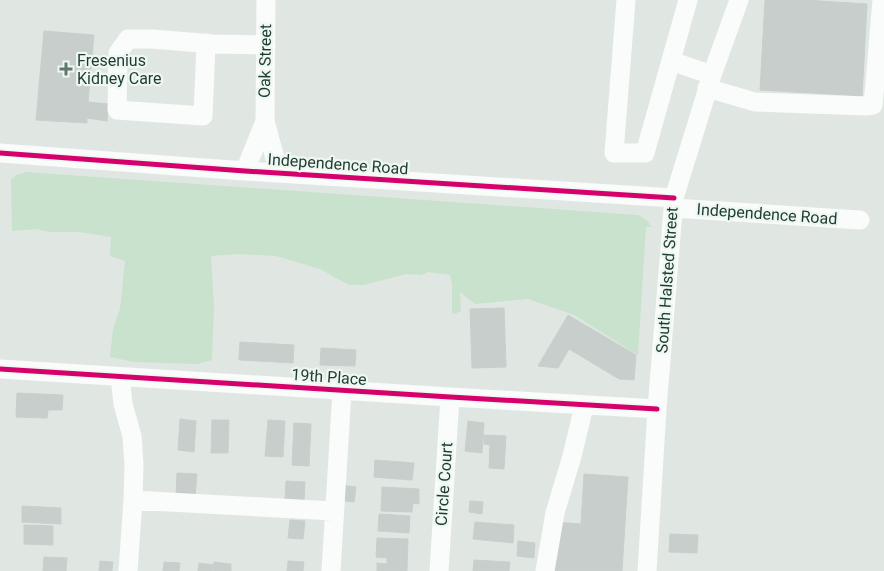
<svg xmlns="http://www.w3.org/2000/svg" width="884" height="571" viewBox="0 0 884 571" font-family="Roboto,sans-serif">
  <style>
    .green { fill: #c8e2cd }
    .building { fill: #c7cecb; stroke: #c9d0cc }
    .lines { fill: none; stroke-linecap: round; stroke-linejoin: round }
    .minor { stroke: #fafbfb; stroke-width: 19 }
    .cycleway-casing { stroke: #eef7f1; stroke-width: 8 }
    .cycleway { stroke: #d6006c; stroke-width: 5 }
    .poi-dot { fill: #62776f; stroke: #eef7f1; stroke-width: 2 }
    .labels { text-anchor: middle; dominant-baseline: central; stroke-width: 4.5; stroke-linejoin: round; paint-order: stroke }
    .poi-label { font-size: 16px; fill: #1e3b30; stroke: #eef7f1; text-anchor: start }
    .street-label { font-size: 16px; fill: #1e3b30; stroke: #eef7f1 }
  </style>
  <rect width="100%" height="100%" fill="#e0e7e3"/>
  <!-- green -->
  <path class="green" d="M 26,172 L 638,215 C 644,218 648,220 651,227 L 646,227 L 638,355 L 574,315 L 528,299 L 475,304 L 460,292 L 461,311 L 455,314 L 452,313 L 452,284 L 450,275 L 428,272 L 421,275 L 406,274 L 364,285 L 349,285 L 320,269 L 276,256 L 238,254 L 211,256 L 214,307 L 212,360 L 198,364 L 134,362 L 110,357 L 113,329 L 120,309 L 125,261 L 110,256 L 111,237 L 79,232 L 50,232 L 36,229 L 12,231 L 11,180 L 16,175 Z"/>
  <!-- building -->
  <path class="building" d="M 765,0 L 806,0 L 867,4 L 862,96 L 760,90 Z
    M 44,31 L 94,35 L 88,102 L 108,104 L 107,121 L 87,118 L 87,123 L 36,120 Z
    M 504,308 L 506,367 L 472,368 L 470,309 Z
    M 568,315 L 636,355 L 634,380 L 619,379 L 569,349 L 558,368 L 538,366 Z
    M 240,342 L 294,345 L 293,363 L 239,360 Z
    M 321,348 L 356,350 L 355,366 L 320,365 Z
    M 17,393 L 63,395 L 62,410 L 48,410 L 47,418 L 16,417 Z
    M 180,419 L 196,421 L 194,452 L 178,450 Z
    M 212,420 L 229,420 L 228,453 L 211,453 Z
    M 268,420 L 285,421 L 283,457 L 265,456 Z
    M 468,421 L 484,423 L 482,453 L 465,451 Z
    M 294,423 L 311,424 L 309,466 L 292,465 Z
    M 484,435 L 506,436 L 504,469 L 489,468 L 490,445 L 484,444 Z
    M 375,460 L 414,463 L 412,480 L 374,477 Z
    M 177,473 L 197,474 L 195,497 L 176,495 Z
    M 584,474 L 628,477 L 622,571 L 552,571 L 555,522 L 581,524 Z
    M 286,481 L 305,482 L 304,500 L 285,499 Z
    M 340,485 L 356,487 L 354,502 L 338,500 Z
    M 382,487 L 419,489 L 419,504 L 413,503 L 412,512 L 381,511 Z
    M 470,501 L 483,502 L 482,514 L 469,512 Z
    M 22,506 L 61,508 L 61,524 L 22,522 Z
    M 379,514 L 410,516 L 409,533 L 378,531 Z
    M 290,520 L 305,521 L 303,539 L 288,538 Z
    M 475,522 L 514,525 L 513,543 L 473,539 Z
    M 24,525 L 53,526 L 53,545 L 24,544 Z
    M 670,534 L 698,535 L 697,553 L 669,552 Z
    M 377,538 L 408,539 L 407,571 L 377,571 L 377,563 L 387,564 L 387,558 L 376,557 Z
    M 518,541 L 535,543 L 534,558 L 517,556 Z
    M 44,557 L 67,558 L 66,571 L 43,571 Z
    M 474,560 L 510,562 L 509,571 L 473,571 Z
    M 100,561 L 113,562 L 112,571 L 99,571 Z
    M 288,561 L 304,562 L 303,571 L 287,571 Z
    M 164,562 L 180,563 L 179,571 L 163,571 Z
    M 214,562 L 231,564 L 231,571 L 213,571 Z
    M 199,563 L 213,565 L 212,571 L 198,571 Z"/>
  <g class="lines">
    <!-- minor -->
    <path class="minor" d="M 266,0 L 265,121 L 279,173
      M 626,0 L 614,153 L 645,153 L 688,0
      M 206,43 L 203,116 L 117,110 L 118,53 L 128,39 L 152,39 L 213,44 L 266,45
      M 671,61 L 712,75
      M 707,88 L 755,102 L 866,106 L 873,105 L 882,0
      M 0,153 L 245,171 L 674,198
      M 245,171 L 265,121
      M 673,208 L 860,220
      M 0,369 L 450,397 L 657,409
      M 120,377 L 123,404 L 132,436 L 134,465 L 133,500 L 128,571
      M 133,500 L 334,511
      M 331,571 L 342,391
      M 439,571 L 450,397
      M 545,571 L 555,513 L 572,456 L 584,406
      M 647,571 L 657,409 L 674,198 L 712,75 L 739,0"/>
    <defs>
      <path id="cycleway" d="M 0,153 L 245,171 L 674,198
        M 0,369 L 450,397 L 657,409"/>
    </defs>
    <!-- cycleway casing -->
    <use href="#cycleway" class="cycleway-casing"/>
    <!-- cycleway -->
    <use href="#cycleway" class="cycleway"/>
  </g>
  <!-- markers -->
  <path class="poi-dot" d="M63.5 61.5h5v5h5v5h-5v5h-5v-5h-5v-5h5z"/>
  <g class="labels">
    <!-- poi labels -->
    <g class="poi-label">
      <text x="77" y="60">Fresenius<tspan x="77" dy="18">Kidney Care</tspan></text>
    </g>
    <!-- street labels -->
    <g class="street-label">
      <text transform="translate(265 61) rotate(-89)">Oak Street</text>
      <text transform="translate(338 164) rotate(4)">Independence Road</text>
      <text transform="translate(767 214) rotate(4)">Independence Road</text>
      <text transform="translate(667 280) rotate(-86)">South Halsted Street</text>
      <text transform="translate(329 377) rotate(4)">19th Place</text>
      <text transform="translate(444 484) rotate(-86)">Circle Court</text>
    </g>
  </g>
</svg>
